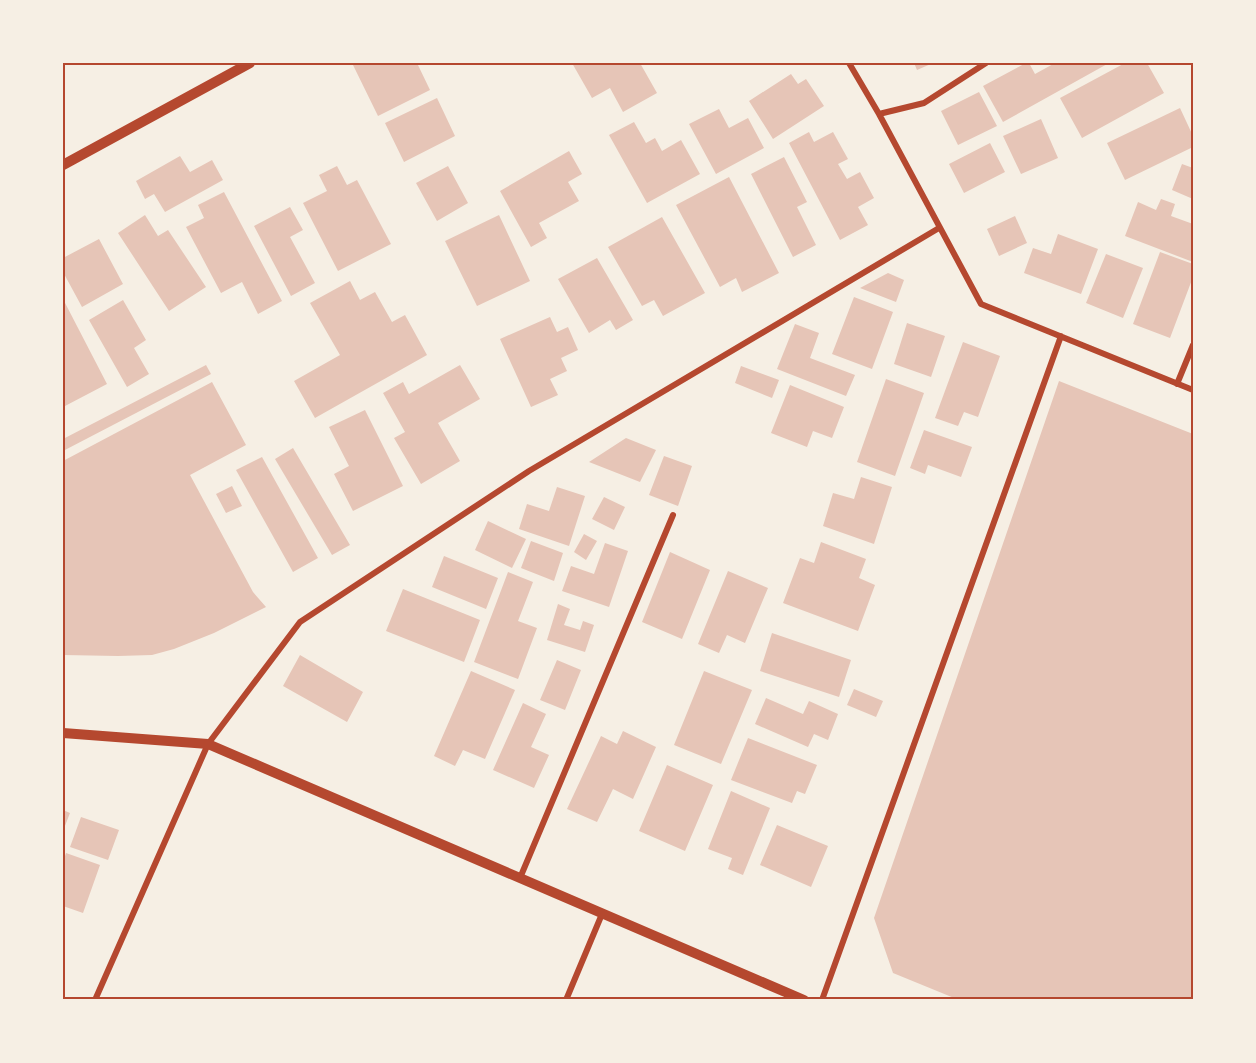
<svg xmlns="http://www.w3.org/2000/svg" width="1256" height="1063" viewBox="0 0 1256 1063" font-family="Jost,sans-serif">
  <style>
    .building { fill: #e6c5b7 }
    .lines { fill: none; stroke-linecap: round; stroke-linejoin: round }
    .minor { stroke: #b5482f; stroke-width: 6 }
    .tertiary { stroke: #b5482f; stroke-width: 10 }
    .neatline { fill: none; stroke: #b5482f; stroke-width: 2 }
  </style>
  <rect width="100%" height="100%" fill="#f6efe4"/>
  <!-- building -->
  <path class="building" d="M 358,63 L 417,63 L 430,90 L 378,116 L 353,65 Z
    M 572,63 L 640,63 L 657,93 L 623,112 L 610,88 L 592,98 Z
    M 914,63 L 933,63 L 917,70 Z
    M 1026,63 L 1029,63 L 1035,74 L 1055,63 L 1109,63 L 1003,122 L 983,86 Z
    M 1125,63 L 1147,63 L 1164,93 L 1082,138 L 1060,98 Z
    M 791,74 L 798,84 L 806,79 L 824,106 L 773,139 L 749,101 Z
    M 979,92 L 997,126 L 958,145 L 941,111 Z
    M 437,98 L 455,136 L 404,162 L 385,123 Z
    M 1180,108 L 1193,136 L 1193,147 L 1125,180 L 1107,143 Z
    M 719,109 L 729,128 L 748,118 L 764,148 L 716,174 L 689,124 Z
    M 1041,119 L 1058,158 L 1021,174 L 1003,136 Z
    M 634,122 L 646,143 L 655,138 L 662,151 L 681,140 L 700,174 L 647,203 L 609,135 Z
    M 809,132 L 814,142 L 833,132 L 848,159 L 838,164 L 847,179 L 860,172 L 874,198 L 858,207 L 868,225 L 840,240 L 789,143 Z
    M 990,143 L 1005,172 L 964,193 L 949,164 Z
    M 569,151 L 582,174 L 568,182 L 579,201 L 539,223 L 547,238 L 531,247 L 500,191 Z
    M 180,156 L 190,172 L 212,160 L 223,180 L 165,212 L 154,194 L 145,199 L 136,181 Z
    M 784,157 L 807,202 L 797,207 L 816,245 L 793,257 L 751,174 Z
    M 1182,164 L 1193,168 L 1193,199 L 1172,190 Z
    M 337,166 L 347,185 L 357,180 L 391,244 L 338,271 L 303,203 L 327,191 L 319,175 Z
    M 448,166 L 468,203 L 437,221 L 416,183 Z
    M 729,177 L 779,273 L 742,292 L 736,278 L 720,287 L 676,205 Z
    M 224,192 L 282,301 L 258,314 L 242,282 L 221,293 L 186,227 L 204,218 L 198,205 Z
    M 1161,199 L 1175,204 L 1171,216 L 1193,224 L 1193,262 L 1125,236 L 1138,202 L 1156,210 Z
    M 290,207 L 303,230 L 290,237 L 315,283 L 291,296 L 254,226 Z
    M 145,215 L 158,236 L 168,230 L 206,287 L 169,311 L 118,233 Z
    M 499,215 L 530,281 L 477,306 L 445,241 Z
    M 1015,216 L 1027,243 L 999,256 L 987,229 Z
    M 662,217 L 705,293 L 663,316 L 654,300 L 642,306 L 608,247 Z
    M 1058,234 L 1098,249 L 1081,294 L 1024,273 L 1033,248 L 1051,254 Z
    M 99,239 L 123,284 L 82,307 L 63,272 L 63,258 Z
    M 1160,252 L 1193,264 L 1193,277 L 1170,338 L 1133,324 Z
    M 1106,254 L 1143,268 L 1123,318 L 1086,303 Z
    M 597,258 L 633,320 L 616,330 L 610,320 L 589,333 L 558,279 Z
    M 888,273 L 904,280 L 896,302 L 860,288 Z
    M 350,281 L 360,300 L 375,292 L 392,322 L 405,315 L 427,355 L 315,418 L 294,381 L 340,355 L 310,303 Z
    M 854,297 L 893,312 L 872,369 L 832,354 Z
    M 63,299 L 107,384 L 65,406 L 63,403 Z
    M 123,300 L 146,340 L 134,348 L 149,374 L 127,387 L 89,320 Z
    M 550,317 L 557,332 L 568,327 L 578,350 L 561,358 L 567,371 L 550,379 L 558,395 L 531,407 L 500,339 Z
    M 907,323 L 945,336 L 931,377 L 894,364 Z
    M 795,324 L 819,333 L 810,358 L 855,375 L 846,396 L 777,369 Z
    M 963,342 L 1000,356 L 978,417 L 964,412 L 958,426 L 935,418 Z
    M 206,365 L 211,374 L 63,451 L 63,439 Z
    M 460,365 L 480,399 L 438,423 L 460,461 L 421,484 L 394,438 L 405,432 L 383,393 L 403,382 L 409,394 Z
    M 741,366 L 779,380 L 772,398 L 735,383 Z
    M 886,379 L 924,393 L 895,476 L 857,462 Z
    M 1059,381 L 1193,434 L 1193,1000 L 959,1000 L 893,973 L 874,918 Z
    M 212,382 L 246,445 L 190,475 L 253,592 L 266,607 L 214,633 L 174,649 L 152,655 L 118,656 L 63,655 L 63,461 Z
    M 790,385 L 844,407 L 832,438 L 813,431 L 807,447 L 771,433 Z
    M 365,410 L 403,486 L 353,511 L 334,474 L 349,466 L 329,427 Z
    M 924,430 L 972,447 L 961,477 L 928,465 L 925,474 L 910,468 Z
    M 626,438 L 656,450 L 640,482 L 589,462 Z
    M 293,448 L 350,545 L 332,555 L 275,459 Z
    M 664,456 L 692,466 L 678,506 L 649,495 Z
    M 262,457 L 318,558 L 293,572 L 236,470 Z
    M 861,477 L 892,487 L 874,544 L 823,526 L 833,493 L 854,499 Z
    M 232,486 L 242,506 L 226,513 L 216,494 Z
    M 557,487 L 585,496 L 569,546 L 519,529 L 527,504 L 549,511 Z
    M 604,497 L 625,507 L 614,530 L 592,519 Z
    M 488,521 L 526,539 L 512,568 L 475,550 Z
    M 584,534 L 597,541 L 586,560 L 574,552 Z
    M 531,541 L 563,553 L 554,581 L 521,568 Z
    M 821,542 L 866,559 L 859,578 L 875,585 L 858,631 L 783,603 L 800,558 L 814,563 Z
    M 605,543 L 628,551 L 609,607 L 562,591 L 571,566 L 594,574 Z
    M 670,552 L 710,570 L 682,639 L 642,622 Z
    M 444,556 L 498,578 L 486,609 L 432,587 Z
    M 728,571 L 768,588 L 745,643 L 727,635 L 719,653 L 698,644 Z
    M 508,572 L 533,582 L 518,621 L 537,628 L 518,679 L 474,662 Z
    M 403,589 L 480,620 L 464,662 L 386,631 Z
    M 558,604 L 570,609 L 564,625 L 580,630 L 583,621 L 594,625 L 585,652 L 547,640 Z
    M 772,633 L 851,660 L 839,697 L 760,671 Z
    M 300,655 L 363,692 L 347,722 L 283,686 Z
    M 557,660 L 581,670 L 565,710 L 540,700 Z
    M 471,671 L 515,690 L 485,759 L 463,750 L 455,766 L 434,756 Z
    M 704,671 L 752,690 L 721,764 L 674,745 Z
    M 854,689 L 883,701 L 876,717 L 847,705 Z
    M 766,698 L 803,714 L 809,701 L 838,714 L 828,740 L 814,734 L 808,747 L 755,724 Z
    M 523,703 L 546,714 L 531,747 L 549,755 L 534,788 L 493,770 Z
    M 623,731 L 656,747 L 633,799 L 613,789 L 597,822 L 567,809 L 601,736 L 617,744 Z
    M 748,738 L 817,765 L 805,794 L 797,791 L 792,803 L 731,780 Z
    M 667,765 L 713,785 L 685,851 L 639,831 Z
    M 731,791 L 770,808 L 743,875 L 728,869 L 732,858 L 708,849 Z
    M 63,810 L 70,813 L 63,831 Z
    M 81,817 L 119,830 L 108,860 L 70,847 Z
    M 777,825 L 828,846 L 811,887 L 760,865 Z
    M 66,853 L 100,865 L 83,913 L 63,906 L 63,862 Z"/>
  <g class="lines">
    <!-- minor -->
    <path class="minor" d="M 849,63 L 879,114 L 981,304 L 1193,390
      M 879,114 L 924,103 L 986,63
      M 1177,384 L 1193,345
      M 520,878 L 673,515
      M 95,1000 L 208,744 L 300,622 L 529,471 L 939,228
      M 566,1000 L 602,914
      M 822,1000 L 1061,336"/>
    <!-- tertiary -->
    <path class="tertiary" d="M 63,165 L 250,63
      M 63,733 L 208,744 L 804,1000"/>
  </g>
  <!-- border -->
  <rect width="1256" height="1063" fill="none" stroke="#f6efe4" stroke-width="129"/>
  <rect x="64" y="64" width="1128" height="934" class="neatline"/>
</svg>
